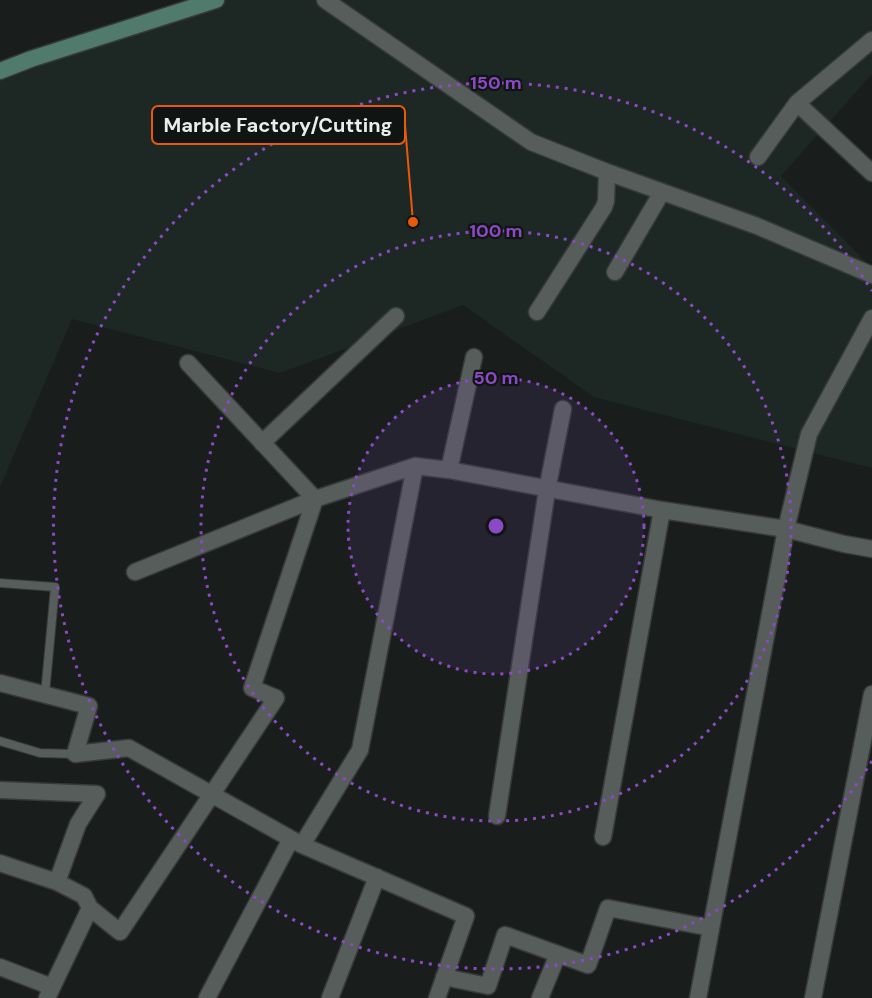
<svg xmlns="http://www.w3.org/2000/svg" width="872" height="998" viewBox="0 0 872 998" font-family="'DM Sans',sans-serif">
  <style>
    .built { fill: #1d2824 }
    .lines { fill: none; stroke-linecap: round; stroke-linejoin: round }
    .service-casing { stroke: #373a38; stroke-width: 10 }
    .minor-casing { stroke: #373a38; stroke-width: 19 }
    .secondary-casing { stroke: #373a38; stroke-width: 19 }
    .service { stroke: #575d5a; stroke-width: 8 }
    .minor { stroke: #575d5a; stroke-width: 16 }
    .secondary { stroke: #507a6b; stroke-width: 16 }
    .ring { fill: none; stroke: #8c49c6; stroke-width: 3; stroke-dasharray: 3 6 }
    .centre { fill: #8c49c6; stroke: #101513; stroke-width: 3 }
    .ring-label { font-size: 18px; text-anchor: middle; font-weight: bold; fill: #8c49c6; stroke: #101513; stroke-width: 4.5; stroke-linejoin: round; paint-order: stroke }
    .leader { fill: none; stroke: #e8590c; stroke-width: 2 }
    .callout-dot { fill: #e8590c; stroke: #101513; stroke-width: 2 }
    .callout { fill: #101513; stroke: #e8590c; stroke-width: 2 }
    .callout-label { font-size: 20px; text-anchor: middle; font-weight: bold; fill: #e9edeb }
  </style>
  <rect width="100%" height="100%" fill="#191e1c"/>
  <!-- built -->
  <path class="built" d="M 215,0 L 872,0 L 872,74 L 781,176 L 872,268 L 872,468 L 594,397 L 463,305 L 280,373 L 72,319 L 0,487 L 0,71 Z"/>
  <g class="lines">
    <defs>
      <path id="service" d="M 0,583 L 55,587 L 45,694
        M 0,741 L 40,753 L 75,754"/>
      <path id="minor" d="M 325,0 L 531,142 L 607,172 L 757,226 L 872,275
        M 797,103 L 872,173
        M 758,157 L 797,103 L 872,40
        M 615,272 L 662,192
        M 537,312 L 604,207 L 606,201 L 607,172
        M 262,443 L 396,316
        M 449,470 L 474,357
        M 135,572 L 315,499 L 415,466 L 449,470 L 662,510 L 786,529 L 844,544 L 872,549
        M 0,683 L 89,706 L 75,754 L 129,748 L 302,845 L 466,916 L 437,998
        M 0,790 L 97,794 L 78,824 L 57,882
        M 497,816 L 547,490 L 563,409
        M 603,837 L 662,510
        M 302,845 L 360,750 L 415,466
        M 0,863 L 57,882 L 84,896 L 90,908
        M 0,967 L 52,987
        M 444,977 L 488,986 L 505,935 L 588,965 L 608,908 L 711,928
        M 47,998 L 90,908 L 120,932 L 276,698 L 252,688 L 315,499 L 188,363
        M 207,998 L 291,839
        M 330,998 L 377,877
        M 540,998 L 558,954
        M 698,998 L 786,529 L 809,434 L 872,318
        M 813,998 L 872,694"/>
      <path id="secondary" d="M 0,71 L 31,59 L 216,0"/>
    </defs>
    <!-- service casing -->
    <use href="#service" class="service-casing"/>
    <!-- minor casing -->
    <use href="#minor" class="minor-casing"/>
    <!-- secondary casing -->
    <use href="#secondary" class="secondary-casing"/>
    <!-- service -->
    <use href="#service" class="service"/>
    <!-- minor -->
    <use href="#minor" class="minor"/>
    <!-- secondary -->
    <use href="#secondary" class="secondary"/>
  </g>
  <!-- distance rings -->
  <circle cx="496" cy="526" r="148" fill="#8c49c6" fill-opacity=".12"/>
  <g class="ring">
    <circle cx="496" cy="526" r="148"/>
    <circle cx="496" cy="526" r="295"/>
    <path d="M872 761A443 443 0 1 1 872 291"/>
  </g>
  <circle cx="496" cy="526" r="9" class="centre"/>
  <g class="ring-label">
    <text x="496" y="89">150 m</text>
    <text x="496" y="237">100 m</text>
    <text x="496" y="384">50 m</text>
  </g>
  <!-- callouts -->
  <path class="leader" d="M413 222L405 125"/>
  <circle class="callout-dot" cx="413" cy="222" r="6"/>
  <rect class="callout" x="152" y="106" width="253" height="38" rx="6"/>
  <g class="callout-label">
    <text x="278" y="132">Marble Factory/Cutting</text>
  </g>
</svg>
